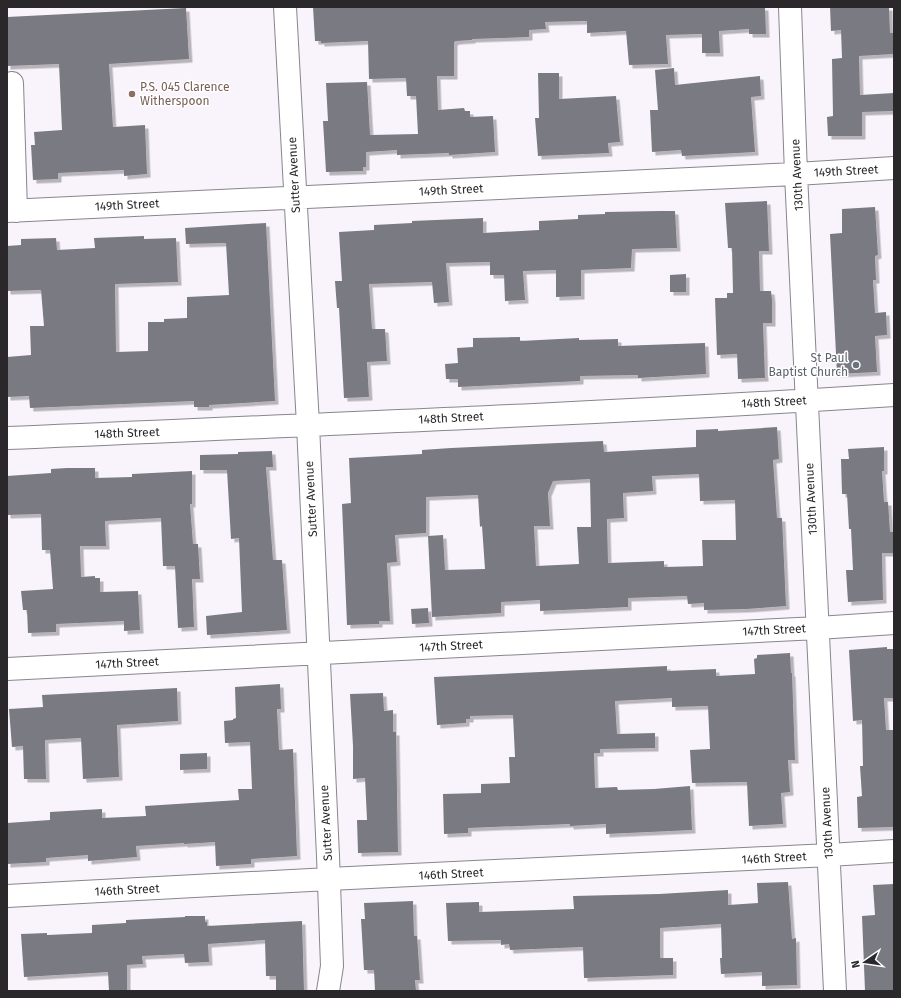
<svg xmlns="http://www.w3.org/2000/svg" width="901" height="998" viewBox="0 0 901 998" font-family="'Fira Sans',sans-serif">
  <style>
    .building { fill: #7a7a83; fill-rule: evenodd; filter: url(#shadow) }
    .lines { fill: none; stroke-linecap: round; stroke-linejoin: round }
    .minor-casing { stroke: #89858c; stroke-width: 24 }
    .minor { stroke: #fff; stroke-width: 22 }
    .education-dot { fill: #8d6e63; stroke: #fff; stroke-width: 1.5 }
    .worship-dot { fill: #6b7280; stroke: #fff; stroke-width: 1.5 }
    .labels { text-anchor: middle; dominant-baseline: central; stroke-width: 3; stroke-linejoin: round; paint-order: stroke }
    .education-label { font-size: 12px; fill: #785e54; stroke: #fff; text-anchor: start }
    .street-label { font-size: 12px; fill: #2a282b; stroke: #fff }
    .worship-label { font-size: 12px; fill: #5b616d; stroke: #fff; text-anchor: end }
  </style>
  <defs>
    <filter id="shadow"><feDropShadow dx="3.5" dy="3.5" stdDeviation="0" flood-color="#0004"/></filter>
  </defs>
  <rect width="100%" height="100%" fill="#f9f4fc"/>
  <!-- building -->
  <path class="building" d="M 313,7 L 765,7 L 766,34 L 749,34 L 749,29 L 719,31 L 720,53 L 702,53 L 702,34 L 666,35 L 668,64 L 629,65 L 626,31 L 587,33 L 587,21 L 545,22 L 546,29 L 529,30 L 529,37 L 472,39 L 472,40 L 456,41 L 454,42 L 454,76 L 437,76 L 438,110 L 464,108 L 465,111 L 470,111 L 470,117 L 493,116 L 495,152 L 449,155 L 449,153 L 397,155 L 397,150 L 366,152 L 366,167 L 363,167 L 363,171 L 326,172 L 323,121 L 328,121 L 326,83 L 367,82 L 370,135 L 418,134 L 416,96 L 407,96 L 406,78 L 369,79 L 368,41 L 321,43 L 321,41 L 315,41 Z
    M 830,7 L 889,7 L 890,33 L 894,33 L 894,54 L 859,56 L 860,95 L 894,93 L 894,111 L 862,112 L 862,136 L 828,136 L 827,117 L 833,116 L 832,59 L 842,58 L 841,30 L 831,31 Z
    M 186,8 L 189,59 L 109,64 L 113,127 L 145,125 L 147,174 L 124,176 L 124,170 L 58,173 L 58,179 L 33,180 L 31,145 L 35,145 L 34,132 L 62,130 L 59,64 L 7,66 L 7,17 Z
    M 674,68 L 675,85 L 760,76 L 761,96 L 751,97 L 755,152 L 682,156 L 681,150 L 652,152 L 650,110 L 658,110 L 655,70 Z
    M 538,73 L 559,73 L 559,99 L 616,96 L 620,142 L 608,143 L 609,153 L 538,156 L 535,118 L 539,118 Z
    M 767,201 L 769,251 L 759,251 L 760,291 L 771,291 L 772,300 L 772,323 L 763,323 L 765,378 L 738,379 L 737,354 L 717,355 L 715,298 L 727,298 L 727,293 L 733,293 L 732,248 L 728,248 L 725,203 Z
    M 875,207 L 878,255 L 875,256 L 876,280 L 873,280 L 875,313 L 886,312 L 887,335 L 875,336 L 877,372 L 837,374 L 830,234 L 842,233 L 842,209 Z
    M 660,211 L 675,211 L 677,248 L 632,249 L 631,268 L 581,270 L 581,296 L 556,297 L 556,270 L 523,271 L 525,300 L 505,301 L 504,275 L 490,275 L 490,262 L 446,263 L 449,302 L 434,303 L 432,282 L 369,284 L 372,329 L 385,329 L 387,361 L 367,362 L 369,397 L 344,398 L 339,308 L 337,308 L 335,281 L 342,281 L 339,232 L 374,230 L 374,225 L 412,223 L 412,221 L 483,218 L 483,233 L 539,230 L 539,221 L 578,219 L 578,215 L 605,214 L 605,212 Z
    M 266,223 L 275,401 L 209,405 L 209,407 L 194,407 L 194,401 L 30,408 L 29,396 L 7,397 L 7,357 L 31,355 L 30,326 L 44,326 L 41,290 L 7,291 L 7,246 L 21,245 L 21,239 L 56,238 L 57,250 L 95,248 L 94,238 L 144,236 L 144,239 L 176,238 L 178,282 L 115,284 L 116,352 L 148,351 L 148,322 L 164,322 L 164,319 L 187,318 L 187,297 L 229,295 L 226,243 L 186,244 L 185,228 Z
    M 686,274 L 686,292 L 670,292 L 670,275 Z
    M 520,337 L 520,341 L 579,338 L 579,340 L 618,339 L 618,346 L 705,343 L 706,374 L 638,378 L 638,375 L 580,376 L 580,381 L 458,387 L 458,379 L 446,379 L 445,364 L 458,363 L 457,348 L 473,347 L 473,338 Z
    M 777,427 L 779,459 L 773,460 L 777,518 L 782,518 L 786,606 L 746,609 L 704,610 L 704,603 L 688,604 L 687,596 L 628,598 L 628,607 L 540,611 L 540,600 L 501,602 L 501,613 L 432,617 L 428,536 L 443,535 L 445,570 L 485,569 L 482,526 L 480,527 L 478,495 L 426,497 L 426,533 L 395,535 L 397,562 L 387,563 L 390,621 L 379,621 L 379,624 L 347,625 L 342,504 L 351,503 L 349,458 L 422,454 L 422,450 L 451,448 L 603,441 L 604,452 L 696,447 L 696,430 L 718,429 L 718,431 ZM 699,474 L 700,501 L 735,500 L 736,540 L 702,540 L 703,566 L 664,567 L 664,561 L 608,563 L 607,519 L 624,518 L 623,493 L 653,491 L 652,476 ZM 590,479 L 591,527 L 577,527 L 579,564 L 536,566 L 534,526 L 550,526 L 548,493 L 553,481 Z
    M 884,447 L 884,471 L 882,471 L 884,502 L 888,502 L 890,532 L 894,532 L 894,553 L 882,553 L 883,600 L 848,602 L 846,570 L 853,570 L 851,529 L 849,529 L 847,494 L 842,494 L 841,459 L 849,459 L 848,449 Z
    M 272,451 L 273,467 L 266,467 L 273,560 L 282,560 L 287,630 L 207,635 L 206,616 L 242,612 L 239,538 L 231,539 L 227,470 L 200,470 L 200,455 L 238,454 L 238,452 Z
    M 67,468 L 95,468 L 95,478 L 132,477 L 132,474 L 192,471 L 192,504 L 190,504 L 193,544 L 198,544 L 200,579 L 192,579 L 194,627 L 178,628 L 175,566 L 163,566 L 161,518 L 105,521 L 106,546 L 80,546 L 81,577 L 95,576 L 95,578 L 100,578 L 100,592 L 138,591 L 140,630 L 124,631 L 124,621 L 56,624 L 56,632 L 28,633 L 27,610 L 23,610 L 21,591 L 53,589 L 50,550 L 42,550 L 41,514 L 7,515 L 7,476 L 51,473 L 51,469 Z
    M 428,608 L 429,623 L 412,624 L 411,609 Z
    M 887,647 L 887,649 L 894,649 L 894,698 L 884,698 L 886,730 L 894,730 L 894,827 L 858,828 L 857,797 L 862,796 L 860,766 L 863,766 L 862,720 L 853,721 L 849,650 Z
    M 790,653 L 791,673 L 792,673 L 795,760 L 788,760 L 790,792 L 781,793 L 783,824 L 749,826 L 747,782 L 692,783 L 690,750 L 710,749 L 708,706 L 672,707 L 672,698 L 615,701 L 617,734 L 655,733 L 655,748 L 600,749 L 600,753 L 594,753 L 595,788 L 617,787 L 618,790 L 654,789 L 690,786 L 692,830 L 606,834 L 606,824 L 570,826 L 570,824 L 468,828 L 468,833 L 444,834 L 443,794 L 481,793 L 481,784 L 510,783 L 509,757 L 515,757 L 513,715 L 470,716 L 470,719 L 466,719 L 466,723 L 437,725 L 434,677 L 667,666 L 667,671 L 716,669 L 716,676 L 755,674 L 754,659 L 757,658 L 757,655 Z
    M 280,684 L 281,709 L 277,709 L 279,750 L 293,749 L 297,856 L 251,859 L 251,864 L 216,866 L 215,842 L 184,844 L 184,843 L 136,846 L 137,857 L 88,861 L 88,855 L 46,858 L 46,862 L 7,864 L 7,823 L 50,820 L 50,812 L 102,809 L 102,818 L 146,816 L 145,806 L 239,800 L 238,789 L 252,789 L 250,742 L 225,743 L 224,721 L 233,720 L 233,719 L 236,718 L 235,687 Z
    M 177,688 L 178,721 L 117,725 L 119,777 L 83,779 L 81,738 L 45,740 L 46,779 L 24,779 L 23,746 L 12,747 L 9,709 L 43,707 L 42,695 Z
    M 383,693 L 384,711 L 393,710 L 393,732 L 396,732 L 398,852 L 358,853 L 357,820 L 367,820 L 365,778 L 353,779 L 353,746 L 350,694 Z
    M 207,753 L 207,769 L 180,770 L 180,754 Z
    M 788,882 L 792,939 L 796,938 L 797,985 L 762,986 L 762,972 L 721,974 L 720,958 L 722,958 L 721,924 L 660,928 L 660,958 L 673,958 L 673,975 L 584,978 L 583,947 L 510,950 L 509,944 L 501,945 L 501,940 L 448,941 L 446,903 L 479,902 L 479,912 L 544,910 L 574,909 L 573,896 L 659,894 L 728,890 L 728,905 L 758,903 L 757,883 Z
    M 894,884 L 894,991 L 865,991 L 862,916 L 875,915 L 873,885 Z
    M 413,901 L 414,936 L 417,936 L 420,980 L 415,980 L 416,991 L 375,991 L 374,970 L 364,970 L 361,919 L 365,919 L 364,903 Z
    M 185,916 L 205,916 L 205,922 L 207,922 L 207,926 L 302,921 L 304,991 L 276,991 L 276,976 L 266,976 L 265,940 L 208,944 L 209,962 L 185,963 L 184,954 L 142,956 L 143,964 L 127,965 L 127,991 L 109,991 L 108,972 L 24,977 L 21,934 L 47,933 L 47,935 L 92,933 L 92,925 L 126,923 L 126,920 L 185,917 Z"/>
  <g class="lines">
    <defs>
      <path id="minor" d="M 285,7 L 308,425 L 328,856 L 332,966 L 328,991
        M 790,7 L 796,174 L 835,991
        M 12,83 L 16,211
        M 7,211 L 796,174 L 894,168
        M 7,438 C 303,425 599,414 894,395
        M 7,669 L 818,628 L 894,623
        M 7,896 L 329,879 L 829,855 L 894,851"/>
    </defs>
    <!-- minor casing -->
    <use href="#minor" class="minor-casing"/>
    <!-- minor -->
    <use href="#minor" class="minor"/>
  </g>
  <!-- markers -->
  <circle class="education-dot" cx="132" cy="94" r="4"/>
  <circle class="worship-dot" cx="856" cy="365" r="4"/>
  <g class="labels">
    <!-- education labels -->
    <g class="education-label">
      <text x="140" y="87">P.S. 045 Clarence<tspan x="140" dy="14">Witherspoon</tspan></text>
    </g>
    <!-- street labels -->
    <g class="street-label">
      <text transform="translate(846 171) rotate(-3)">149th Street</text>
      <text transform="translate(294 175) rotate(-93)">Sutter Avenue</text>
      <text transform="translate(797 175) rotate(-93)">130th Avenue</text>
      <text transform="translate(451 190) rotate(-3)">149th Street</text>
      <text transform="translate(127 205) rotate(-3)">149th Street</text>
      <text transform="translate(774 402) rotate(-3)">148th Street</text>
      <text transform="translate(451 418) rotate(-3)">148th Street</text>
      <text transform="translate(127 433) rotate(-2)">148th Street</text>
      <text transform="translate(311 499) rotate(-93)">Sutter Avenue</text>
      <text transform="translate(811 499) rotate(-93)">130th Avenue</text>
      <text transform="translate(774 630) rotate(-3)">147th Street</text>
      <text transform="translate(451 646) rotate(-3)">147th Street</text>
      <text transform="translate(127 663) rotate(-3)">147th Street</text>
      <text transform="translate(326 823) rotate(-93)">Sutter Avenue</text>
      <text transform="translate(827 823) rotate(-93)">130th Avenue</text>
      <text transform="translate(774 858) rotate(-3)">146th Street</text>
      <text transform="translate(451 874) rotate(-3)">146th Street</text>
      <text transform="translate(127 890) rotate(-3)">146th Street</text>
    </g>
    <!-- worship labels -->
    <g class="worship-label">
      <text x="848" y="358">St Paul<tspan x="848" dy="14">Baptist Church</tspan></text>
    </g>
  </g>
  <!-- border -->
  <rect width="901" height="998" fill="none" stroke="#2a282b" stroke-width="16"/>
  <!-- north arrow -->
  <g transform="translate(865 962) rotate(257)" stroke="#ffffff" stroke-width="3" paint-order="stroke">
  <path d="M0-3L7 15L0 10L-7 15Z" fill="#2a282b"/>
  <text y="-6" font-size="11" font-weight="bold" text-anchor="middle" fill="#2a282b">N</text>
  </g>
</svg>
